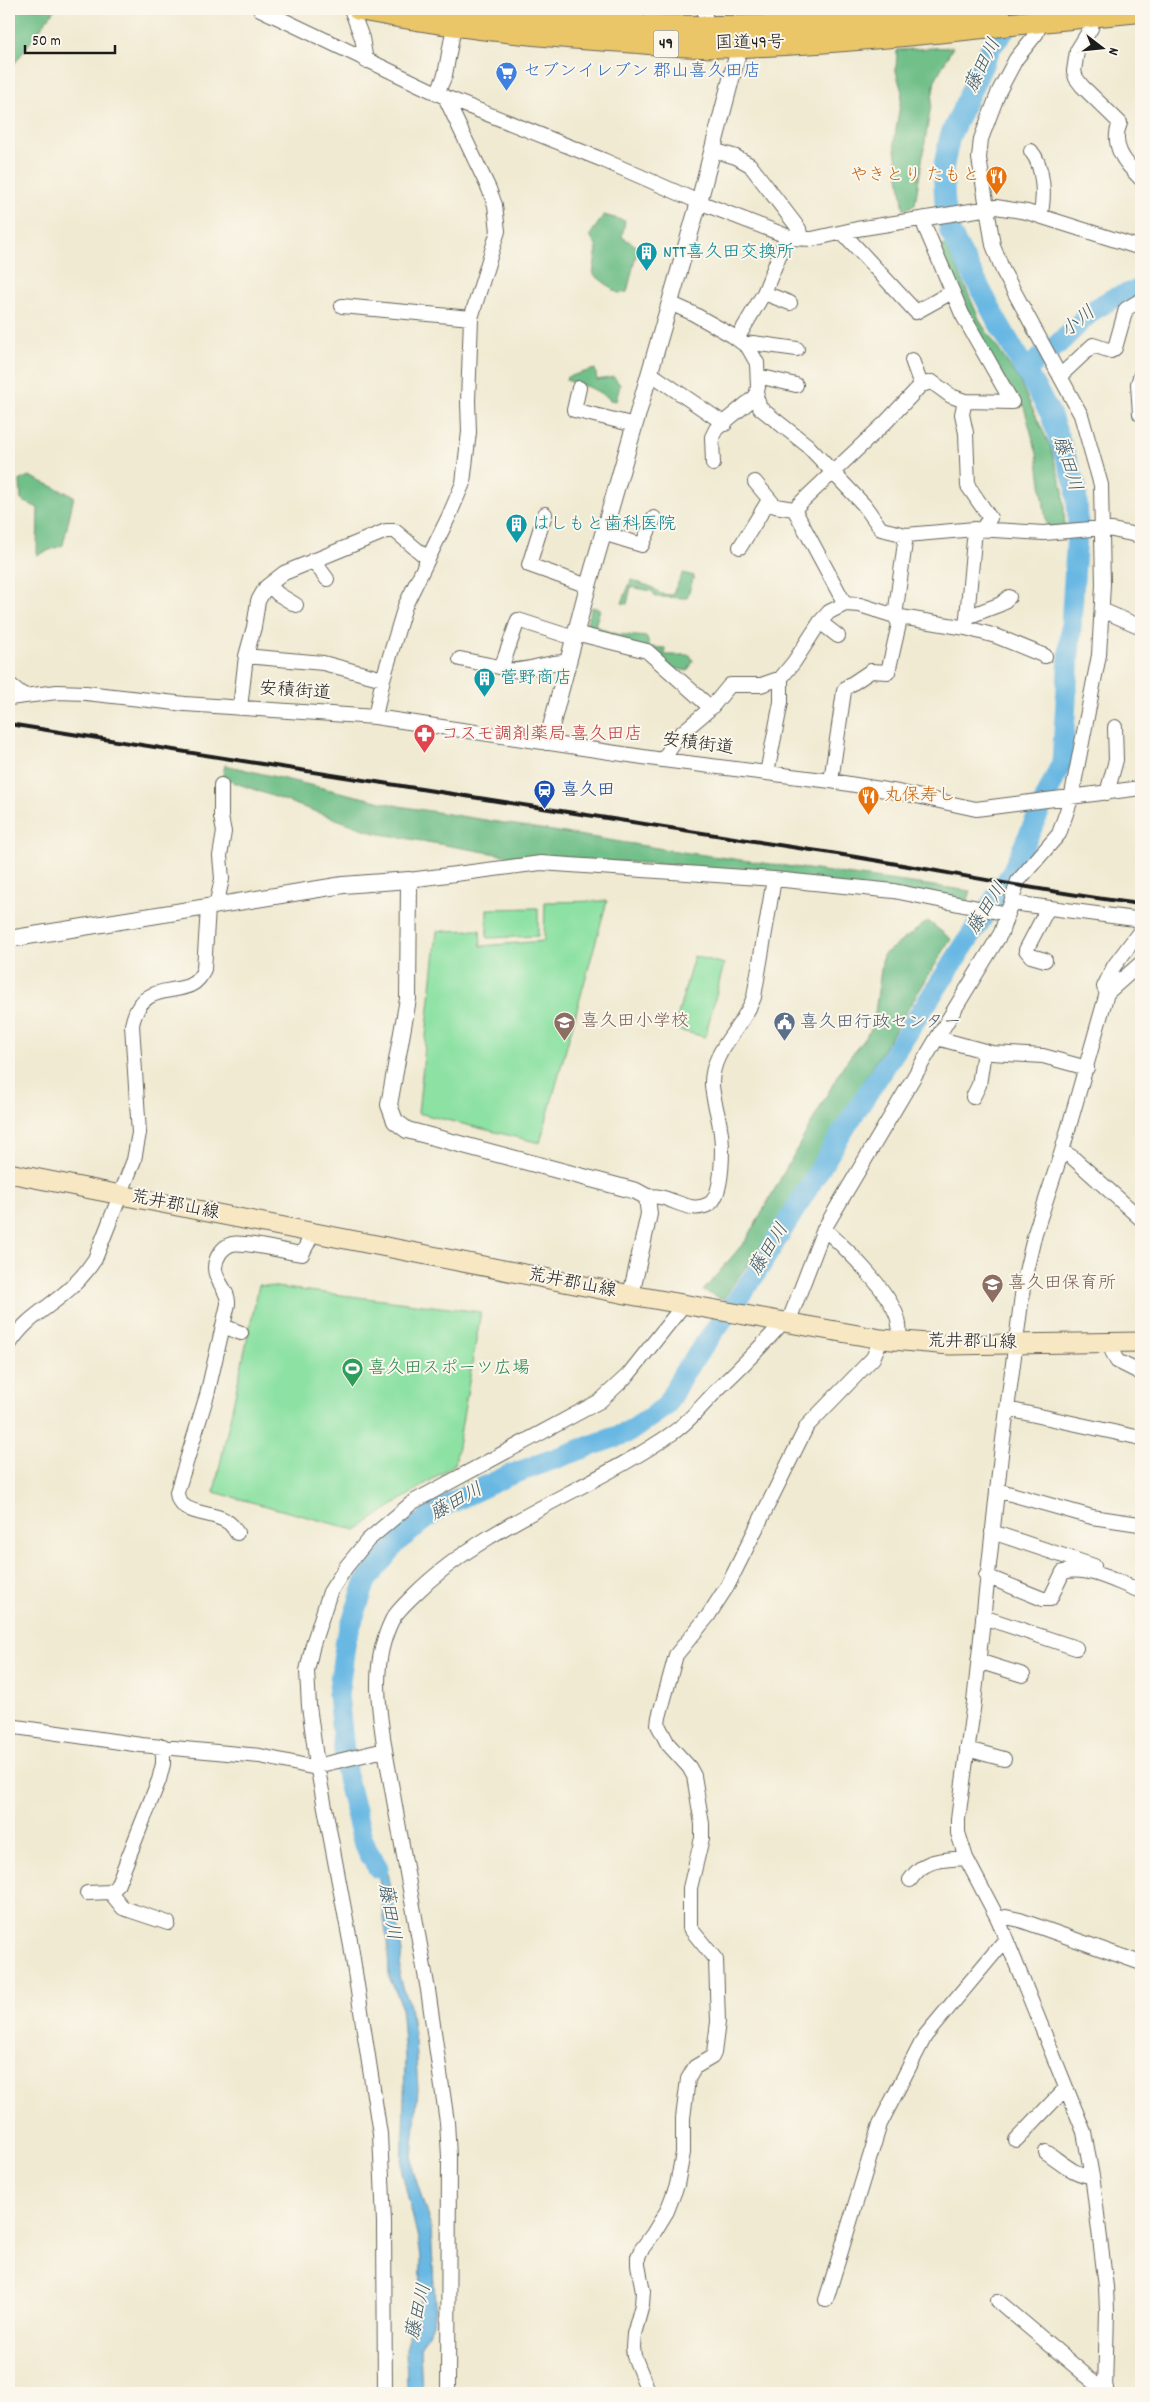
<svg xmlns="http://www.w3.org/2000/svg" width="1150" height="2402" viewBox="0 0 1150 2402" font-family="Dekko,'Klee One',sans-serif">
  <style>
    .green { fill: #8ce1a3; stroke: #547e60 }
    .forest { fill: #71bf89; stroke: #466e52 }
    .water { fill: #69b8e3; stroke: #426a80 }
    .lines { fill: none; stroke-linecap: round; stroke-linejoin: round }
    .river { stroke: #69b8e3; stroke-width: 21 }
    .minor-casing { stroke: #66645c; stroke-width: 16 }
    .tertiary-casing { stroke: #66645c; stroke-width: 18 }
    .secondary-casing { stroke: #66645c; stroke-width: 21 }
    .trunk-casing { stroke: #66645c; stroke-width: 24 }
    .minor { stroke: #fff; stroke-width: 14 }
    .tertiary { stroke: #fff; stroke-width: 16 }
    .secondary { stroke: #f7e8c3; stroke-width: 19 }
    .trunk { stroke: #eac669; stroke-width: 22 }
    .rail { stroke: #1c1c1c; stroke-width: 4 }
    .labels { text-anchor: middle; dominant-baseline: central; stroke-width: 4; stroke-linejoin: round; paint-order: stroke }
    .shield { fill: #fbf7ec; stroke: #5f5e5a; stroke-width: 1 }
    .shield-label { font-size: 16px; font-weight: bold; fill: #1c1c1c }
    .street-label { font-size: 18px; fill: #1c1c1c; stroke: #fbf7ec }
    .shop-label { font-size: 18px; fill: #366cbe; stroke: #fbf7ec; text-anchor: start }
    .food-label { font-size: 18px; fill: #c56008; stroke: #fbf7ec; text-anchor: end }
    .culture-label { font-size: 18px; fill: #0d838f; stroke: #fbf7ec; text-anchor: start }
    .health-label { font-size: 18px; fill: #be3a42; stroke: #fbf7ec; text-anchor: start }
    .transit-label { font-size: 18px; fill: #164399; stroke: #fbf7ec; text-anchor: start }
    .education-label { font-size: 18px; fill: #785e54; stroke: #fbf7ec; text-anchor: start }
    .service-label { font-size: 18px; fill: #4e5e75; stroke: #fbf7ec; text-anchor: start }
    .leisure-label { font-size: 18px; fill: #27864d; stroke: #fbf7ec; text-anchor: start }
    .water-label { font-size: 19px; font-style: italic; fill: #3b5a6c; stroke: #fbf7ec }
  </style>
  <rect width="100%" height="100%" fill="#fbf7ec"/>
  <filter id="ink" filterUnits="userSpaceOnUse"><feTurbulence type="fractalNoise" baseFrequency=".02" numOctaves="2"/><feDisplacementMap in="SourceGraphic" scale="10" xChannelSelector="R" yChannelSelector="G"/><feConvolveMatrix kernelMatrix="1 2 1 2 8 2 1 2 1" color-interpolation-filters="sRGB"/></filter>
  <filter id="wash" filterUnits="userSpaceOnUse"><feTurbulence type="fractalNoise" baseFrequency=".0096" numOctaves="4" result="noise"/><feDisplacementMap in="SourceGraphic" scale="20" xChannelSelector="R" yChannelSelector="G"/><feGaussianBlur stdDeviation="1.12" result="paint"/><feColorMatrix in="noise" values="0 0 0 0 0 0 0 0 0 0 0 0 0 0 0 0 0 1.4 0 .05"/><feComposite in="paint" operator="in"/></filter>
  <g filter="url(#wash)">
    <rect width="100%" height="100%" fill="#f0ead2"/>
    <!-- green -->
    <path class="green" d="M 607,901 L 540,1143 L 418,1113 L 437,931 L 480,930 L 481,946 L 544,941 L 545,902 Z
      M 538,908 L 538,936 L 487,938 L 487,909 Z
      M 694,956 L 724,964 L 705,1037 L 674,1029 Z
      M 259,1285 L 481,1312 L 455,1464 L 356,1530 L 214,1492 Z"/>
    <!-- forest -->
    <path class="forest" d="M 9,9 L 55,9 L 9,71 Z
      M 953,47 L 935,80 L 915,204 L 904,210 L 894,142 L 902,92 L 896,71 L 897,50 Z
      M 604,215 L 625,221 L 622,237 L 638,247 L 627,292 L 618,293 L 593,274 L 597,248 L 590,235 Z
      M 947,245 L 981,323 L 1019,380 L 1050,446 L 1063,490 L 1065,527 L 1047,528 L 1037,454 L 1024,407 L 993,364 L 963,308 L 938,247 Z
      M 595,369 L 597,380 L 614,377 L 620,385 L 616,401 L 609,400 L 609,398 L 591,388 L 566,380 L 567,377 Z
      M 29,476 L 74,496 L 63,545 L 37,555 L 38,508 L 21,500 L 20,480 Z
      M 683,573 L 694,576 L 687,598 L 656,597 L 652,591 L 631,587 L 627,604 L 622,603 L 631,580 L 652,587 L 661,594 L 672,595 Z
      M 592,607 L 600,609 L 595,626 L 616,634 L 647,637 L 649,647 L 665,648 L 665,655 L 690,655 L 693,661 L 688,671 L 677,669 L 584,631 Z
      M 225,765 L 399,806 L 682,852 L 971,891 L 966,906 L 659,864 L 509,856 L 375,833 L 222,778 Z
      M 928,921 L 951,939 L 774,1227 L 723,1299 L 703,1291 L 747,1239 L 843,1066 L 873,1027 L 883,955 Z"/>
    <!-- water -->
    <path class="water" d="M 363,1844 L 376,1855 L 387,1872 L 402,1952 L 399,1976 L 410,2006 L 415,2042 L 418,2089 L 412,2157 L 413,2170 L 431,2228 L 435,2304 L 433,2324 L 420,2348 L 422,2393 L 408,2393 L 407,2388 L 406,2345 L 420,2299 L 421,2259 L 419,2243 L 402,2172 L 405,2058 L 402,2017 L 400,2001 L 389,1977 L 388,1949 L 379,1879 L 363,1856 Z"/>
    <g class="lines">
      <!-- river -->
      <path class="river" d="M 1025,370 L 1057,345 L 1092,311 L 1112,299 L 1141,289
        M 378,1868 L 364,1845 L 347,1779 L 338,1695 L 346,1639 L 366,1581 L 398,1541 L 442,1507 L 507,1476 L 629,1432 L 666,1406 L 683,1374 L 754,1276 L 848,1123 L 1011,874 L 1062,762 L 1078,519 L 1076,486 L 1050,413 L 996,319 L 950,232 L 945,204 L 943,169 L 950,136 L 991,47 L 1010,24 L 1018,9"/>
    </g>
  </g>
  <g filter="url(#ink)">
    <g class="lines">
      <defs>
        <path id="minor" d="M 260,9 L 445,97 L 603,160 L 699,202 L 792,238 L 812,239 L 857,229 L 996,207 L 1027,212 L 1141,248
          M 351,9 L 362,38 L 366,61
          M 705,9 L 705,28
          M 1093,16 L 1091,28 L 1077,51 L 1074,71 L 1076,78 L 1082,86 L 1120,123 C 1110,146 1125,163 1141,179
          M 437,94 L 445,75 L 454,26
          M 713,150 L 736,157 L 750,165 L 799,229 L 801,239
          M 1031,151 C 1044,166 1045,198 1040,216
          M 925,227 L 962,314 L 1012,402
          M 843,233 L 916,312 L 952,292
          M 764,293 L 790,303
          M 670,303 L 692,313 L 733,336 L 748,347 L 757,363 L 758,387 L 756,396 L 760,408 L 807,445 L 864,505 L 881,529 L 906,535
          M 342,306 L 471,318
          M 737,339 L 764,293 L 787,236
          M 745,345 L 753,343 L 797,349
          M 650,373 L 725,424
          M 1061,375 L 1093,345 L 1111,351 L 1115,348 L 1126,309 L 1141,300
          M 758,376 L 796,385
          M 921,385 L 932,382 L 951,396 L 965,401 L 1012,402
          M 579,388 L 574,410 L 635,425
          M 965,401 L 962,414 L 966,433 L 968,486 L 990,518 L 982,529
          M 1140,414 L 1138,384 L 1141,374
          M 713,464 L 712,437 L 716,429 L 756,396
          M 755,482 L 775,506 L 794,509 L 845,604
          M 794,509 L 886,422 L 921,385 L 912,360
          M 545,514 L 529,565 L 588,586
          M 603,533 L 642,545 L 654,518
          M 740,547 L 769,500
          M 313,560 L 327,579
          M 269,585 L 278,594 L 296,605
          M 1102,610 L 1141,627
          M 967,617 L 1001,604 L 1009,597
          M 820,622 L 838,636
          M 966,628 L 975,529
          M 575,633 L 647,651 L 711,708 L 730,685 L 761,685 L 781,678 L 794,662 L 820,622 L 829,612 L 845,604 L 860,605 L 895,616 L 966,628 L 996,636 L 1045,656
          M 246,656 L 254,627 L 258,601 L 266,587 L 284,573 L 386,531 L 395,531 L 427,558
          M 460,659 L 504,668
          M 567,662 C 549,660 518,676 504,668 L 503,663 L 518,620 L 574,638
          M 9,684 L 23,695
          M 9,698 L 57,692 L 86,693 L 185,704 L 375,717 L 663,760 L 831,781 L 898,792 L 976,809 L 1141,788
          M 240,708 L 246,656 L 323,663 L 383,679
          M 375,717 L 383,679 L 405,606 L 449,516 L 463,483 L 469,432 L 468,401 L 471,318 L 498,231 L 495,205 L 489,189 L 445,97
          M 663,760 L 679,735 L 711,708
          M 767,773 L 781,702 L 781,678
          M 831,781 L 844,691 L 847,687 L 871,671 L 888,672 L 899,624 L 895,616 L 906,535 L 975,529 L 1044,533 L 1103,528 L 1141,536
          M 1107,793 L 1116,760 L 1115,727
          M 409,880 L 541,863 L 774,879 L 894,891 L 1008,914
          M 1012,903 L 1135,919 L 1141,923
          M 216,906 L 222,879 L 220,856 L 224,832 L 221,817 L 221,785
          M 1045,960 L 1031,956 L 1026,950 L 1048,908
          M 1107,993 L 1104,987 L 1114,966 L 1141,930 L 1141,926
          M 937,1038 L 992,1053 L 1043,1056 L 1087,1068
          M 973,1097 L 979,1085 L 984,1051
          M 1062,1151 L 1072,1157 L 1141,1219
          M 647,1197 C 668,1192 688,1216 709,1204 C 724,1196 723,1143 720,1127 C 718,1113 713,1100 712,1085 C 711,1049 743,1029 754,997 L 774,879
          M 824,1229 C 845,1247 897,1298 899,1325 C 900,1330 899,1336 898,1341
          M 788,1323 L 824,1229 L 937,1038 L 1001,933 L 1018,881 L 1059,834 L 1071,799 L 1099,655 L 1103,585 L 1101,485 L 1081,415 L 1003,271 L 993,245 L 979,158 L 981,139 L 999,91 L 1016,59 L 1036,34 L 1042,20
          M 223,1326 L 241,1333
          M 1108,1343 L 1117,1361 L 1141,1373
          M 9,1345 C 22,1323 41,1312 60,1297 C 74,1286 86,1273 95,1259 L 134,1160 L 139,1133 L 132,1025 C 143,971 191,1006 204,969 L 208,908
          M 1007,1409 L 1141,1438
          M 997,1490 L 1092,1517 L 1139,1524
          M 992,1532 L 1094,1566
          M 237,1533 C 235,1530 232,1525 229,1523 C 214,1510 178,1517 177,1492 L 207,1395 L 228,1304 C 229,1290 215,1282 215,1268 C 215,1258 222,1247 232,1244 C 243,1241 287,1252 302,1254 L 313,1233
          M 986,1576 L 1043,1599 L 1050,1599 L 1063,1572 C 1089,1565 1117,1583 1141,1591
          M 983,1617 L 1076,1648
          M 978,1661 L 1023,1675
          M 9,1726 L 141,1745 L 260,1756 L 312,1767 L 385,1750 C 378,1705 371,1663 392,1620 C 397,1611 407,1602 414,1595 C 486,1523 591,1490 674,1432 C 691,1420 705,1402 720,1387 C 742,1366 763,1345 783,1322
          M 967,1749 L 1004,1759
          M 385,1750 L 428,1990 L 447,2122 L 449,2156 L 448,2393
          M 910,1880 C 925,1858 942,1860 966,1858
          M 110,1892 L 123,1908 L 168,1923
          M 87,1893 L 110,1892 L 117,1886 L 159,1780 L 163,1764 L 163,1746
          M 998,1919 L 1006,1917 L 1020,1920 L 1141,1963
          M 1016,2140 L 1066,2088
          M 1046,2152 C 1060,2161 1075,2176 1092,2176
          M 826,2300 L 880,2124 L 925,2036 L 1006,1939
          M 998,2301 L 1095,2383 L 1106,2388
          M 385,2393 L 384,2222 L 380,2134 L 351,1946 L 317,1765 L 309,1706 L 307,1671 L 313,1644 L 330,1592 L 346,1567 L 368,1540 L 413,1502 L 600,1401 L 628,1375 L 685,1303
          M 649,2393 L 634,2356 L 633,2347 L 634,2334 L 642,2305 L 643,2291 L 638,2265 L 638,2257 L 641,2250 L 653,2234 L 667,2211 L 677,2185 L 683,2153 L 683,2118 L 688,2079 L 695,2067 L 712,2057 L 714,2053 L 718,2022 L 716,1960 L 690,1928 L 690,1888 L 702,1838 L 702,1824 L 694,1776 L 689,1767 L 668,1744 L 658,1725 L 659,1717 L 676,1655 L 708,1616 L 728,1585 L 807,1426 L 873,1358 L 881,1339
          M 1105,2393 L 1107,2311 L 1106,2287 L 1093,2182 L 1084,2132 L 998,1919 L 966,1858 L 958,1833 L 958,1819 L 974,1702 L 1001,1455 L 1024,1280 L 1035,1233 L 1062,1151 L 1107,993 L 1141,963"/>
        <path id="tertiary" d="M 547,742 L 588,586 L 699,202 L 742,37
          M 9,939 L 343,885 L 409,880 L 408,999 L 389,1105 L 395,1121 L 407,1130 L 636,1191 L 647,1197 L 649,1214 L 631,1295"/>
        <path id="secondary" d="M 9,1173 L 631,1295 L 881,1339 L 950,1345 L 1141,1342"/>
        <path id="trunk" d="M 359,9 C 447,26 535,36 625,41 C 664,44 704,48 744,46 C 877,41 1009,23 1141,11
          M 458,9 C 513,15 568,23 624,25 C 749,31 874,24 999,9"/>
      </defs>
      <!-- minor casing -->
      <use href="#minor" class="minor-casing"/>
      <!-- tertiary casing -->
      <use href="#tertiary" class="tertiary-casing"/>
      <!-- secondary casing -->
      <use href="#secondary" class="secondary-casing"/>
      <!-- trunk casing -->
      <use href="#trunk" class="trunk-casing"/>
      <!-- minor -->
      <use href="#minor" class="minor"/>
      <!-- tertiary -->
      <use href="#tertiary" class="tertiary"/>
      <!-- secondary -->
      <use href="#secondary" class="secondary"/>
      <!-- trunk -->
      <use href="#trunk" class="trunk"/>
      <!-- rail -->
      <path class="rail" d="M 9,724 C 276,766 544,809 811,850 C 921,866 1031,891 1141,904"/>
    </g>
  </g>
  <!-- icons -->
  <defs>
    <symbol id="supermarket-pin" viewBox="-11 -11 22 30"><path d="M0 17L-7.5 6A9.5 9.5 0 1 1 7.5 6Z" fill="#3f7fe0" stroke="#fbf7ec"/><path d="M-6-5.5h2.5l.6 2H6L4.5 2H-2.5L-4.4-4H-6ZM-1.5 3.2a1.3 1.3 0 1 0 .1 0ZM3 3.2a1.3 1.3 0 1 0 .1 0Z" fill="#fff"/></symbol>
    <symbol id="restaurant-pin" viewBox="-11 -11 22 30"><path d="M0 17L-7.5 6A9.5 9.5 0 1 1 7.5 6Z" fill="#e8710a" stroke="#fbf7ec"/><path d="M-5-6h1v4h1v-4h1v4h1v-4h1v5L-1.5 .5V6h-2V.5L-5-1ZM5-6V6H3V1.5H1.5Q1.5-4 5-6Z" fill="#fff"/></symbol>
    <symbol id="building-pin" viewBox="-11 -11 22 30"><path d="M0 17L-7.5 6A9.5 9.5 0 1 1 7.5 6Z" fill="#0f9aa8" stroke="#fbf7ec"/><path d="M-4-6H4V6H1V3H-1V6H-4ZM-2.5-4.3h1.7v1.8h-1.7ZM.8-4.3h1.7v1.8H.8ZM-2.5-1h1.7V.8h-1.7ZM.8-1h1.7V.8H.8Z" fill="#fff"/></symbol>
    <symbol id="pharmacy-pin" viewBox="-11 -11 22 30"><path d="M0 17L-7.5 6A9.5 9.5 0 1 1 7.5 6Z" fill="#e0444e" stroke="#fbf7ec"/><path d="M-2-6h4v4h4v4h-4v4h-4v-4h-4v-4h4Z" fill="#fff"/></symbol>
    <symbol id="station-pin" viewBox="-11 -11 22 30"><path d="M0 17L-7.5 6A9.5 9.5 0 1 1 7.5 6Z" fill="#1a4fb4" stroke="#fbf7ec"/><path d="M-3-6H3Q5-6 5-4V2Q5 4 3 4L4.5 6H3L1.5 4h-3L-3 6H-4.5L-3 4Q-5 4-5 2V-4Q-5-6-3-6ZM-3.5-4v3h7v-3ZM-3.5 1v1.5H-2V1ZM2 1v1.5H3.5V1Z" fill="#fff"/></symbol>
    <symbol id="school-pin" viewBox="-11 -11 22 30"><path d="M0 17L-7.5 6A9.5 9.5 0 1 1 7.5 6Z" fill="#8d6e63" stroke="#fbf7ec"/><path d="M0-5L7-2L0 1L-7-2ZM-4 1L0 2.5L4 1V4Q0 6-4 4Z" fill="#fff"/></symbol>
    <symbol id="civic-pin" viewBox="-11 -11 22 30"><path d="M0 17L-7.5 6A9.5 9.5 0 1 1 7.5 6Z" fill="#5c6f8a" stroke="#fbf7ec"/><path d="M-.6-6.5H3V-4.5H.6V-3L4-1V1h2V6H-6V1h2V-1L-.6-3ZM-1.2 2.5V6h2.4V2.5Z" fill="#fff"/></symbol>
    <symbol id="stadium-pin" viewBox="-11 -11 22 30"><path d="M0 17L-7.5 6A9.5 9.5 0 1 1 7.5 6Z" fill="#2e9e5b" stroke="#fbf7ec"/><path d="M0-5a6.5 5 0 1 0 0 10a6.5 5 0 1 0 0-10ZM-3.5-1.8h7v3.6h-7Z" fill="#fff"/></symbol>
  </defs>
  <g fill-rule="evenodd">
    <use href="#supermarket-pin" x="494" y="60" width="25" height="34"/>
    <use href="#restaurant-pin" x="984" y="164" width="25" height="34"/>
    <use href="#building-pin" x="634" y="240" width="25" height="34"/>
    <use href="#building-pin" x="504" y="512" width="25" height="34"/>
    <use href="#building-pin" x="472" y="666" width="25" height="34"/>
    <use href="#pharmacy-pin" x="412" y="722" width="25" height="34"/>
    <use href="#station-pin" x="532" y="778" width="25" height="34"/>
    <use href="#restaurant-pin" x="856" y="784" width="25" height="34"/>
    <use href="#school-pin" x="552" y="1010" width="25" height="34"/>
    <use href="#civic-pin" x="772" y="1010" width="25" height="34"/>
    <use href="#school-pin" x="980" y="1272" width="25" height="34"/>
    <use href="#stadium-pin" x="340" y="1356" width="25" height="34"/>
  </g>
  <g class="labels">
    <!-- shield labels -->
    <rect class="shield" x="653.5" y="30.5" width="25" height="27" rx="4"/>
    <g class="shield-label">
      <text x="666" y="44">49</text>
    </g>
    <!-- street labels -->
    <g class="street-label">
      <text transform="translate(750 44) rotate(-1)">国道49号</text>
      <text transform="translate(295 692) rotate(4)">安積街道</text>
      <text transform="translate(698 745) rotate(7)">安積街道</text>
      <text transform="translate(175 1206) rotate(11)">荒井郡山線</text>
      <text transform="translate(572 1284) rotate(11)">荒井郡山線</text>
      <text transform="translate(972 1343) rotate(1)">荒井郡山線</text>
    </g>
    <!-- shop labels -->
    <g class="shop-label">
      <text x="523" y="72">セブンイレブン 郡山喜久田店</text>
    </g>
    <!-- food labels -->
    <g class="food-label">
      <text x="980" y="176">やきとり たもと</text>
      <text x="884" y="796" text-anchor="start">丸保寿し</text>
    </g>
    <!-- culture labels -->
    <g class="culture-label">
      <text x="663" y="253">NTT喜久田交換所</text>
      <text x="532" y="525">はしもと歯科医院</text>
      <text x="500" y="679">菅野商店</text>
    </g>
    <!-- health labels -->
    <g class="health-label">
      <text x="441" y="735">コスモ調剤薬局 喜久田店</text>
    </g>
    <!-- transit labels -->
    <g class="transit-label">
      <text x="561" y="791">喜久田</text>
    </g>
    <!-- education labels -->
    <g class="education-label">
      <text x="581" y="1022">喜久田小学校</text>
      <text x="1008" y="1284">喜久田保育所</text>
    </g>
    <!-- service labels -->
    <g class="service-label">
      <text x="800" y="1023">喜久田行政センター</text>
    </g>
    <!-- leisure labels -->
    <g class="leisure-label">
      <text x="368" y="1369">喜久田スポーツ広場</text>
    </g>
    <!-- water labels -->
    <g class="water-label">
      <text transform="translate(984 66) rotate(-63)">藤田川</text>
      <text transform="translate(1079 323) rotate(-39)">小川</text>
      <text transform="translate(1066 464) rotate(73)">藤田川</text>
      <text transform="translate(988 909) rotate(-57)">藤田川</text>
      <text transform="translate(770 1250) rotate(-58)">藤田川</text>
      <text transform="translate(457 1503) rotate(-29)">藤田川</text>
      <text transform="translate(388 1912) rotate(81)">藤田川</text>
      <text transform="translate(420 2312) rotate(-77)">藤田川</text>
    </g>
  </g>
  <!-- margin -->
  <rect width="1150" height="2402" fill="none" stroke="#fbf7ec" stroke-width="30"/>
  <!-- north arrow -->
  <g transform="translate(1102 48) rotate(106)" stroke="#fbf7ec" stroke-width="4" paint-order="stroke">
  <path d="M0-4L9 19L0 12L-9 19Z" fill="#1c1c1c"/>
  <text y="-8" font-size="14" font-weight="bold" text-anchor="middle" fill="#1c1c1c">N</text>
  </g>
  <!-- scale -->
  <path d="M25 45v8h90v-8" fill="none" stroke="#1c1c1c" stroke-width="2.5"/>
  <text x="32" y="45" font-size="15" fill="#1c1c1c" stroke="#fbf7ec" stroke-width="4" paint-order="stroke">50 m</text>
</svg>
